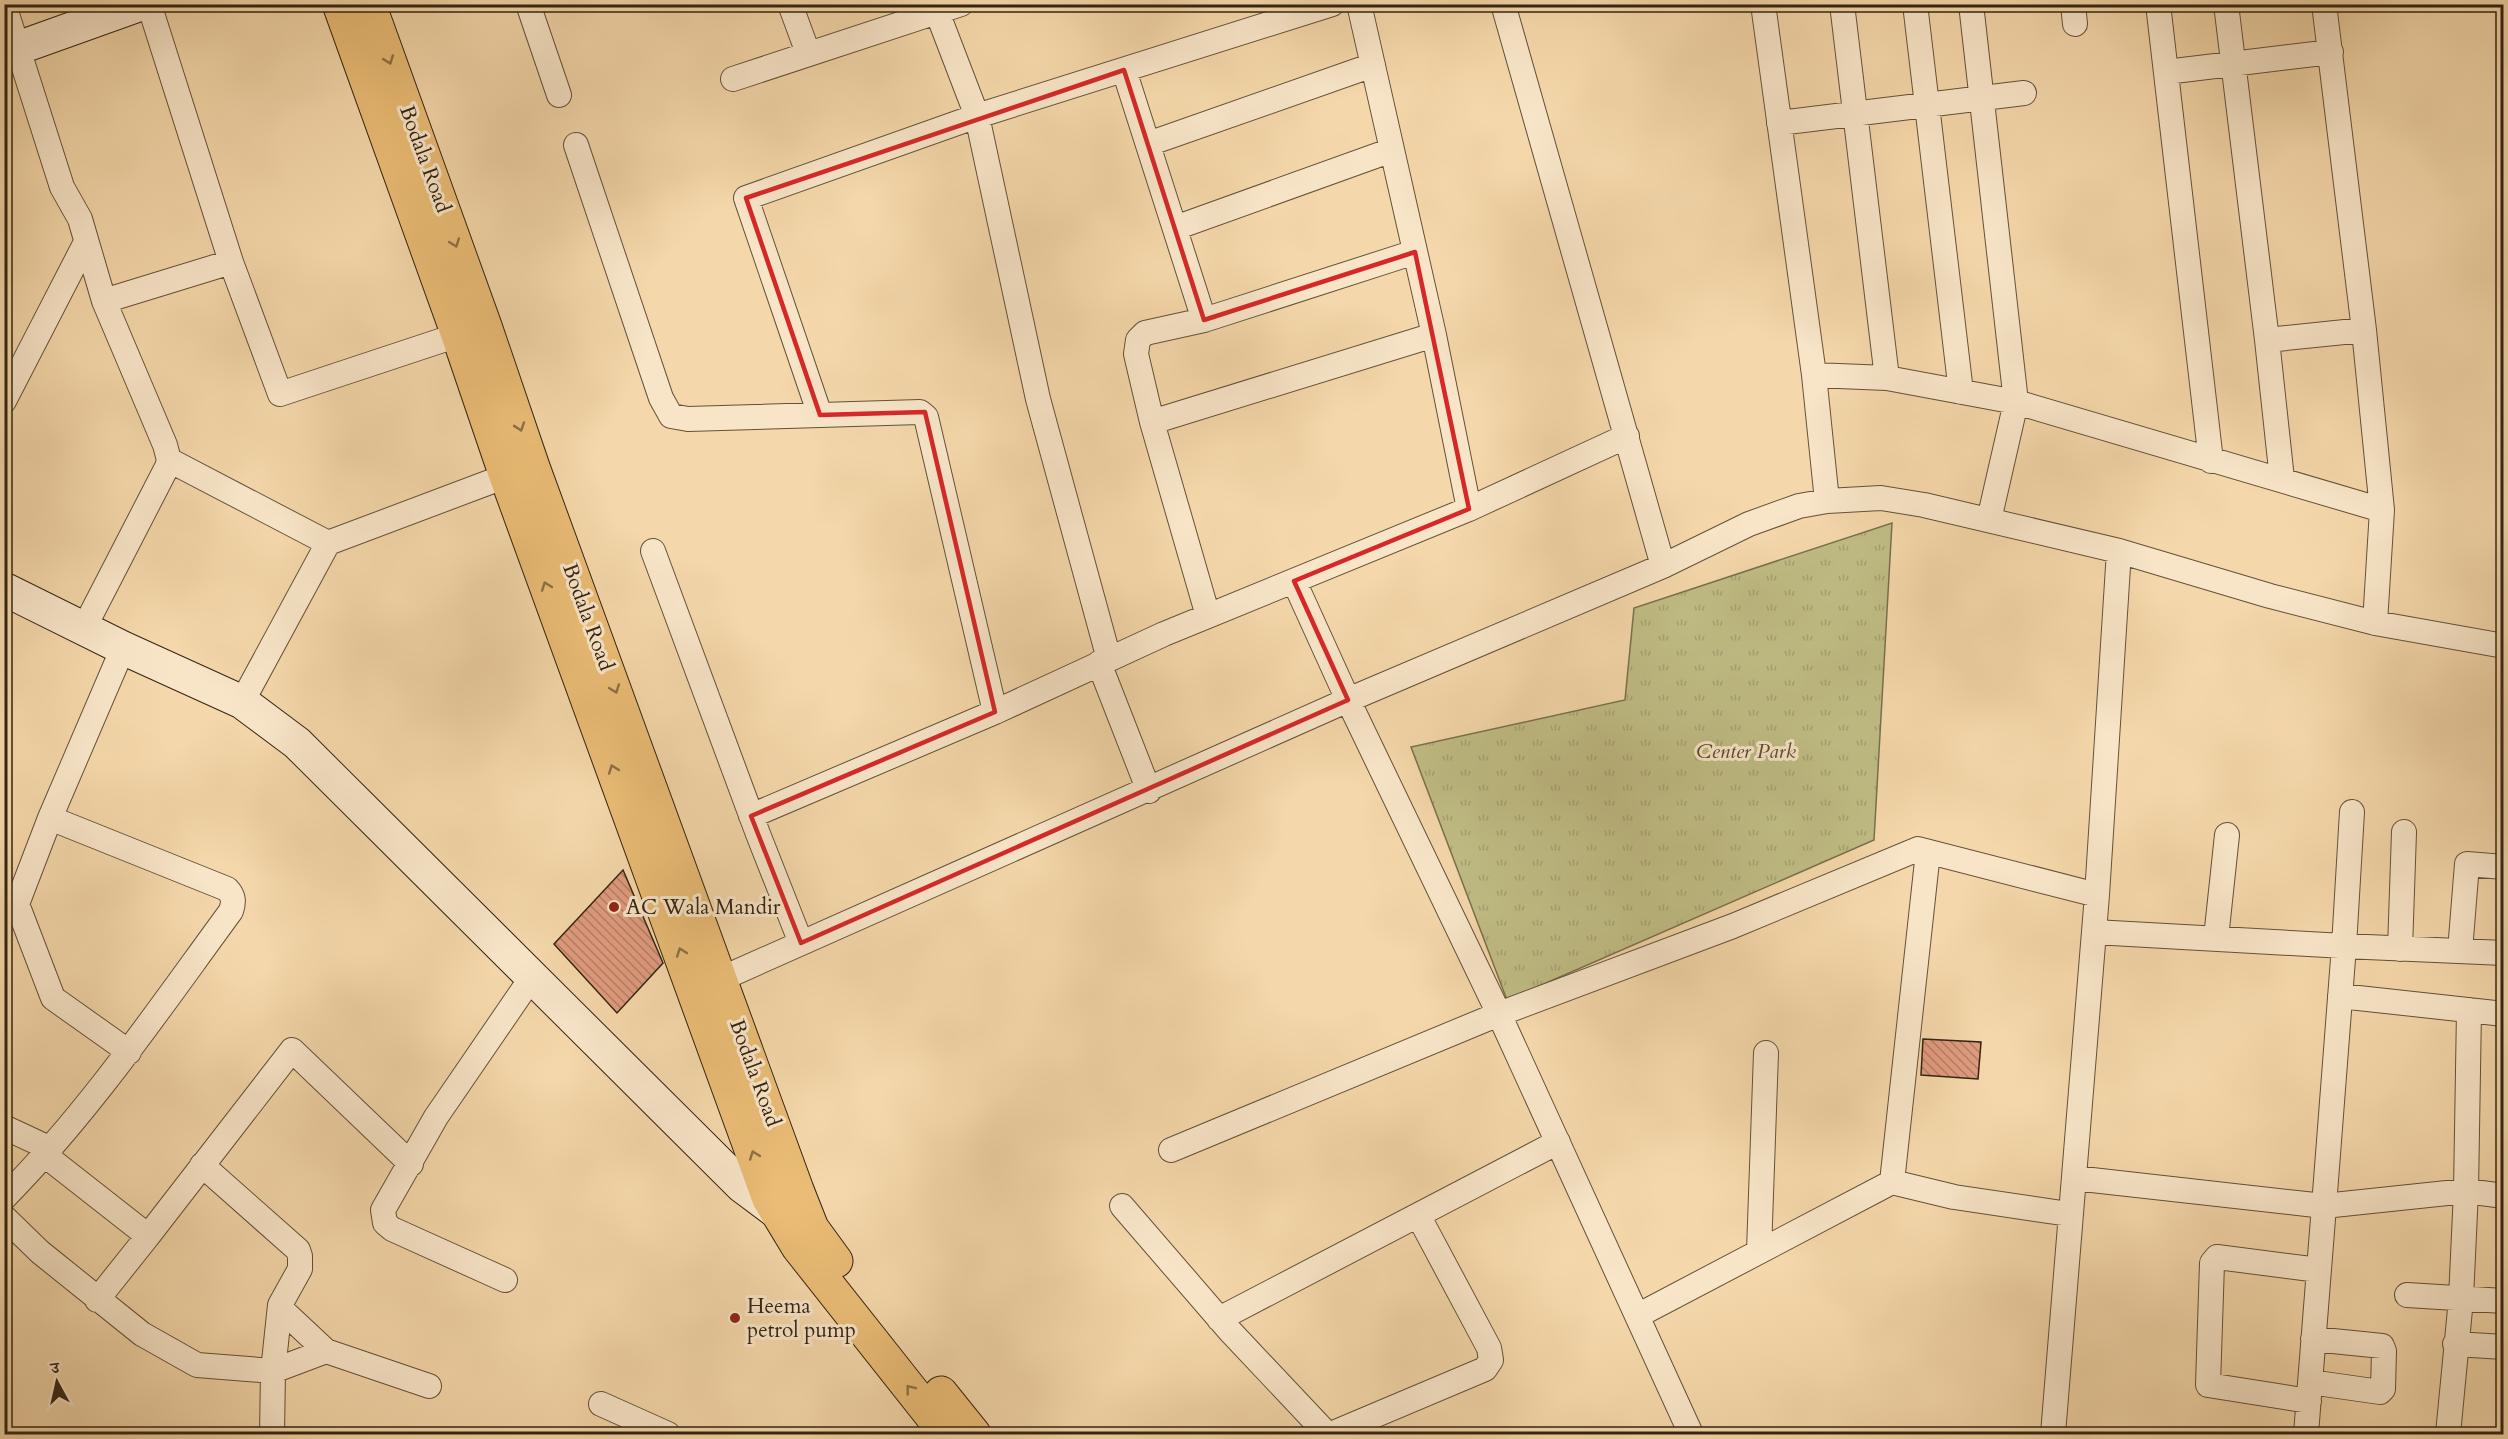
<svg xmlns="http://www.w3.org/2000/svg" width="2508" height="1439" viewBox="0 0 2508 1439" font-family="Cardo,'Noto Serif Devanagari',serif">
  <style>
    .park { fill: url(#park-tufts); stroke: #7a704c; stroke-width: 1.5 }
    .building { fill: url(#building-back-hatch); stroke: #332412; stroke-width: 1.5 }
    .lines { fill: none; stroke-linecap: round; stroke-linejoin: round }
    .street-casing { stroke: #635138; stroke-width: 26 }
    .secondary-casing { stroke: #332412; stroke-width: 35 }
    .primary-casing { stroke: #332412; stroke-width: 35 }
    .street { stroke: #f8e5c8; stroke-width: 24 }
    .secondary { stroke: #f8e5c8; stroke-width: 33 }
    .primary { stroke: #eabc75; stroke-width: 33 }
    .oneway { stroke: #8e7044 }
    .marked { fill: none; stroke: #d62828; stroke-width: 4.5; stroke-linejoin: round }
    .poi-dot { fill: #8f2418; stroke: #f8e5c8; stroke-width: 2 }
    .labels { text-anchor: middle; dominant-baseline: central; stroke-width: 6; stroke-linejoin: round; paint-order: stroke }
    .street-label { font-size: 21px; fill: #332412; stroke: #f8e5c8 }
    .park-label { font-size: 21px; font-style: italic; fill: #564a2f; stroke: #f8e5c8 }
    .poi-label { font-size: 21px; fill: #332412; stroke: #f8e5c8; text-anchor: start }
  </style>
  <defs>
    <pattern id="park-tufts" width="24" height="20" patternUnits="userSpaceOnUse" patternTransform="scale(1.5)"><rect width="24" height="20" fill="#c0bd85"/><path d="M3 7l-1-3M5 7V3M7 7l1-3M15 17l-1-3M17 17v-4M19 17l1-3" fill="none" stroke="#a5a272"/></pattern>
    <pattern id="building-back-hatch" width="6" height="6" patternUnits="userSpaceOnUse" patternTransform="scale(1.5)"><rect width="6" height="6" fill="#e09b7e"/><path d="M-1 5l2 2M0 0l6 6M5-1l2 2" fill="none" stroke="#b67e66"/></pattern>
  </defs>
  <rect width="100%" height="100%" fill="#f4d7aa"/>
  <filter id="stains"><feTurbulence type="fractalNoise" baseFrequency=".00333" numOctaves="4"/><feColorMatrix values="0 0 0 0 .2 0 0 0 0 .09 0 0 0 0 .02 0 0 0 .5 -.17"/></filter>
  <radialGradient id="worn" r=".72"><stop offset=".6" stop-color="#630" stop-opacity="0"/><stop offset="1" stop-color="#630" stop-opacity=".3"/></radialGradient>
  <!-- park -->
  <path class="park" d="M 1892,523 L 1874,840 L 1507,1000 L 1411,747 L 1625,700 L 1634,608 Z"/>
  <!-- building -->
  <path class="building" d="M 623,870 L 663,963 L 617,1013 L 554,944 Z
    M 1923,1039 L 1981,1042 L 1978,1079 L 1921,1075 Z"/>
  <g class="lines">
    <defs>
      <path id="street" d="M 149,4 L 231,262 L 280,394 L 458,335
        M 528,4 L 559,95
        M 790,4 L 808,53
        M 934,4 L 977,116 L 1038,399 L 1109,659
        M 1359,4 L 1434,335 L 1469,509
        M 1503,4 L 1663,566
        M 1763,4 L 1814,375 L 1827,501
        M 1842,4 L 1887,378
        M 1915,4 L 1961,392
        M 1971,4 L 2016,402 L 1989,520
        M 2073,4 L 2075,24
        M 2158,4 L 2211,461
        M 2226,4 L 2267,340 L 2282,479
        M 2324,4 L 2364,330 L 2382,510 L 2375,623
        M 4,5 L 62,187 L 80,219 L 104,301 L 165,445 L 169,460 L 167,467 L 84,628
        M 1124,70 L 1204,320 L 1415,252
        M 2166,72 L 2331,52
        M 733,79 L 961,4
        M 1779,123 L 2024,93
        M 1148,144 L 1373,65
        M 576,145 L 661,398 L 671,416 L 688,419 L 920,412 L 926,417 L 995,712 L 751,816
        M 1175,228 L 1392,150
        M 104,301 L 231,262
        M 2267,340 L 2364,330
        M 1814,375 L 1887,378 L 2016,402 L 2382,510
        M 4,401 L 86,242
        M 820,415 L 746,198 L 977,116 L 1332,4
        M 1152,422 L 1136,354 L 1138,340 L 1145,333 L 1204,320
        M 169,460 L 328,543 L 506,476
        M 653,551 L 758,834 L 801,943
        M 1294,581 L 1348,700 L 1499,1014 L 1691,1434
        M 1208,616 L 1152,422 L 1434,335
        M 123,648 L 50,818 L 17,904 L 53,998 L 129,1052
        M 1099,663 L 1149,791
        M 242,702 L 328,543
        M 995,712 L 1164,634 L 1469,509 L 1627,436
        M 2352,812 L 2344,946 L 2504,953
        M 2094,932 L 2344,946 L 2324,1206 L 2466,1191 L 2504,1196
        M 2216,938 L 2227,835
        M 2400,949 L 2404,832
        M 2460,951 L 2467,864 L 2504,867
        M 705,986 L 1348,700 L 1663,566 L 1749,524 L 1799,506 L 1827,501 L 1881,498 L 1924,505 L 2119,551 L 2270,596 L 2375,623 L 2504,646
        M 2340,996 L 2504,1014
        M 4,1127 L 51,1149
        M 1171,1150 L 1499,1014 L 1733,926 L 1918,849 L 2097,895
        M 46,1156 L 148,1236 L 97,1300
        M 202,1165 L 298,1250 L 300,1256 L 300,1269 L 280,1305 L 273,1371 L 272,1434
        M 2074,1178 L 2324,1206 L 2306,1434
        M 1892,1182 L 1928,852
        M 4,1198 C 90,1111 159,1009 231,911 C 234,902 234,896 227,889 L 50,818
        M 1122,1206 L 1229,1330 L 1327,1434
        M 4,1217 L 40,1252 L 142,1334 L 197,1365 L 273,1371 L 326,1351 L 429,1386
        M 148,1236 L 292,1050 L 411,1164
        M 1759,1251 L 1766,1053
        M 505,1280 L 392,1229 L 385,1223 L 383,1210 L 436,1117 L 532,977
        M 2407,1295 L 2504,1301
        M 280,1308 L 326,1351
        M 1637,1316 L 1892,1182 L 1954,1197 L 2069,1214
        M 1219,1319 L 1558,1142
        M 2455,1344 L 2504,1347
        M 2310,1382 L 2380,1392 L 2383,1389 L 2384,1351 L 2382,1346 L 2313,1339
        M 2309,1401 L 2208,1385 L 2212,1263 L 2217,1257 L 2319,1270
        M 601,1404 L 668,1434
        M 1331,1434 L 1485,1369 L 1491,1360 L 1489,1348 L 1418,1215
        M 2053,1434 L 2097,895 L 2119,551
        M 2448,1434 L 2461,1299 L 2466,1191 L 2469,1010"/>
      <path id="secondary" d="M 4,53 L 141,4
        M 4,589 L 123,648 L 242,702 L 297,743 L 742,1186 L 774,1210 L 786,1215"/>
      <path id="primary" d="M 339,4 L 458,335 L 506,476 L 769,1199 L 798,1247 L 946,1434
        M 369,4 L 485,326 L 533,467 L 797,1190 L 812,1228 L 836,1261
        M 941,1393 L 974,1434"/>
    </defs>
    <!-- street casing -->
    <use href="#street" class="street-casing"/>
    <!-- secondary casing -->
    <use href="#secondary" class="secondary-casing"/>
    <!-- primary casing -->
    <use href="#primary" class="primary-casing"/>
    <!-- street -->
    <use href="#street" class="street"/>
    <!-- secondary -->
    <use href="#secondary" class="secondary"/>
    <!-- primary -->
    <use href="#primary" class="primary"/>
  </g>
  <!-- one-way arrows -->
  <defs><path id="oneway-chevron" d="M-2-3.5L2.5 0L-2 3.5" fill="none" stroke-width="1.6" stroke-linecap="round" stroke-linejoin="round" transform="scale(1.5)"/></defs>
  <g class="oneway">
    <use href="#oneway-chevron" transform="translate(389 60) rotate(70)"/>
    <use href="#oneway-chevron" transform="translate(455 243) rotate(70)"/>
    <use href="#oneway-chevron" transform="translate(520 427) rotate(71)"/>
    <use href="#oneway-chevron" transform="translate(546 586) rotate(-110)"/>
    <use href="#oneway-chevron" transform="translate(615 689) rotate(70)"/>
    <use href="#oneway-chevron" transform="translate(613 769) rotate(-110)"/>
    <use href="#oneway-chevron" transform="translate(681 952) rotate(-110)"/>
    <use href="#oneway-chevron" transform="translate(754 1155) rotate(-110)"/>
    <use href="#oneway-chevron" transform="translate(910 1389) rotate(-128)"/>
  </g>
  <!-- marked area -->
  <path class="marked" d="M 1124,70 L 1204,320 L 1415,252 L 1469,509 L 1294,581 L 1348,700 L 801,943 L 751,816 L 995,712 L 925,412 L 820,415 L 746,198 Z"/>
  <!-- markers -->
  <g class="poi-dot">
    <circle cx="614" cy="907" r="6"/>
    <circle cx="735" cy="1318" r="6"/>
  </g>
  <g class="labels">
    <!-- street labels -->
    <g class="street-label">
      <text transform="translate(425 159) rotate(70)">Bodala Road</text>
      <text transform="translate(588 617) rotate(70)">Bodala Road</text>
      <text transform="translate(755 1073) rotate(70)">Bodala Road</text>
    </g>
    <!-- park labels -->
    <g class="park-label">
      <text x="1746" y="751">Center Park</text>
    </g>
    <!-- poi labels -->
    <g class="poi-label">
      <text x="626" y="907">AC Wala Mandir</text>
      <text x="747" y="1306">Heema<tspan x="747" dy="24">petrol pump</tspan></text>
    </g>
  </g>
  <!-- margin -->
  <rect width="2508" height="1439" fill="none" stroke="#f4d7aa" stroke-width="24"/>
  <rect x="6" y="6" width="2496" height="1427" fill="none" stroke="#332412" stroke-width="3"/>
  <rect x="12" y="12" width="2484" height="1415" fill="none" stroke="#332412" stroke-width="1.5"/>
  <!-- north arrow -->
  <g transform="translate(57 1382) rotate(352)" stroke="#f8e5c8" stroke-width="4.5" paint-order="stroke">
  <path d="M0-4.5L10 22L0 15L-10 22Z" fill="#332412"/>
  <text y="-9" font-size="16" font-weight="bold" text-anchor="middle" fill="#332412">उ</text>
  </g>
  <rect width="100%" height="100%" filter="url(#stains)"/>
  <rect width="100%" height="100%" fill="url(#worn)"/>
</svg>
